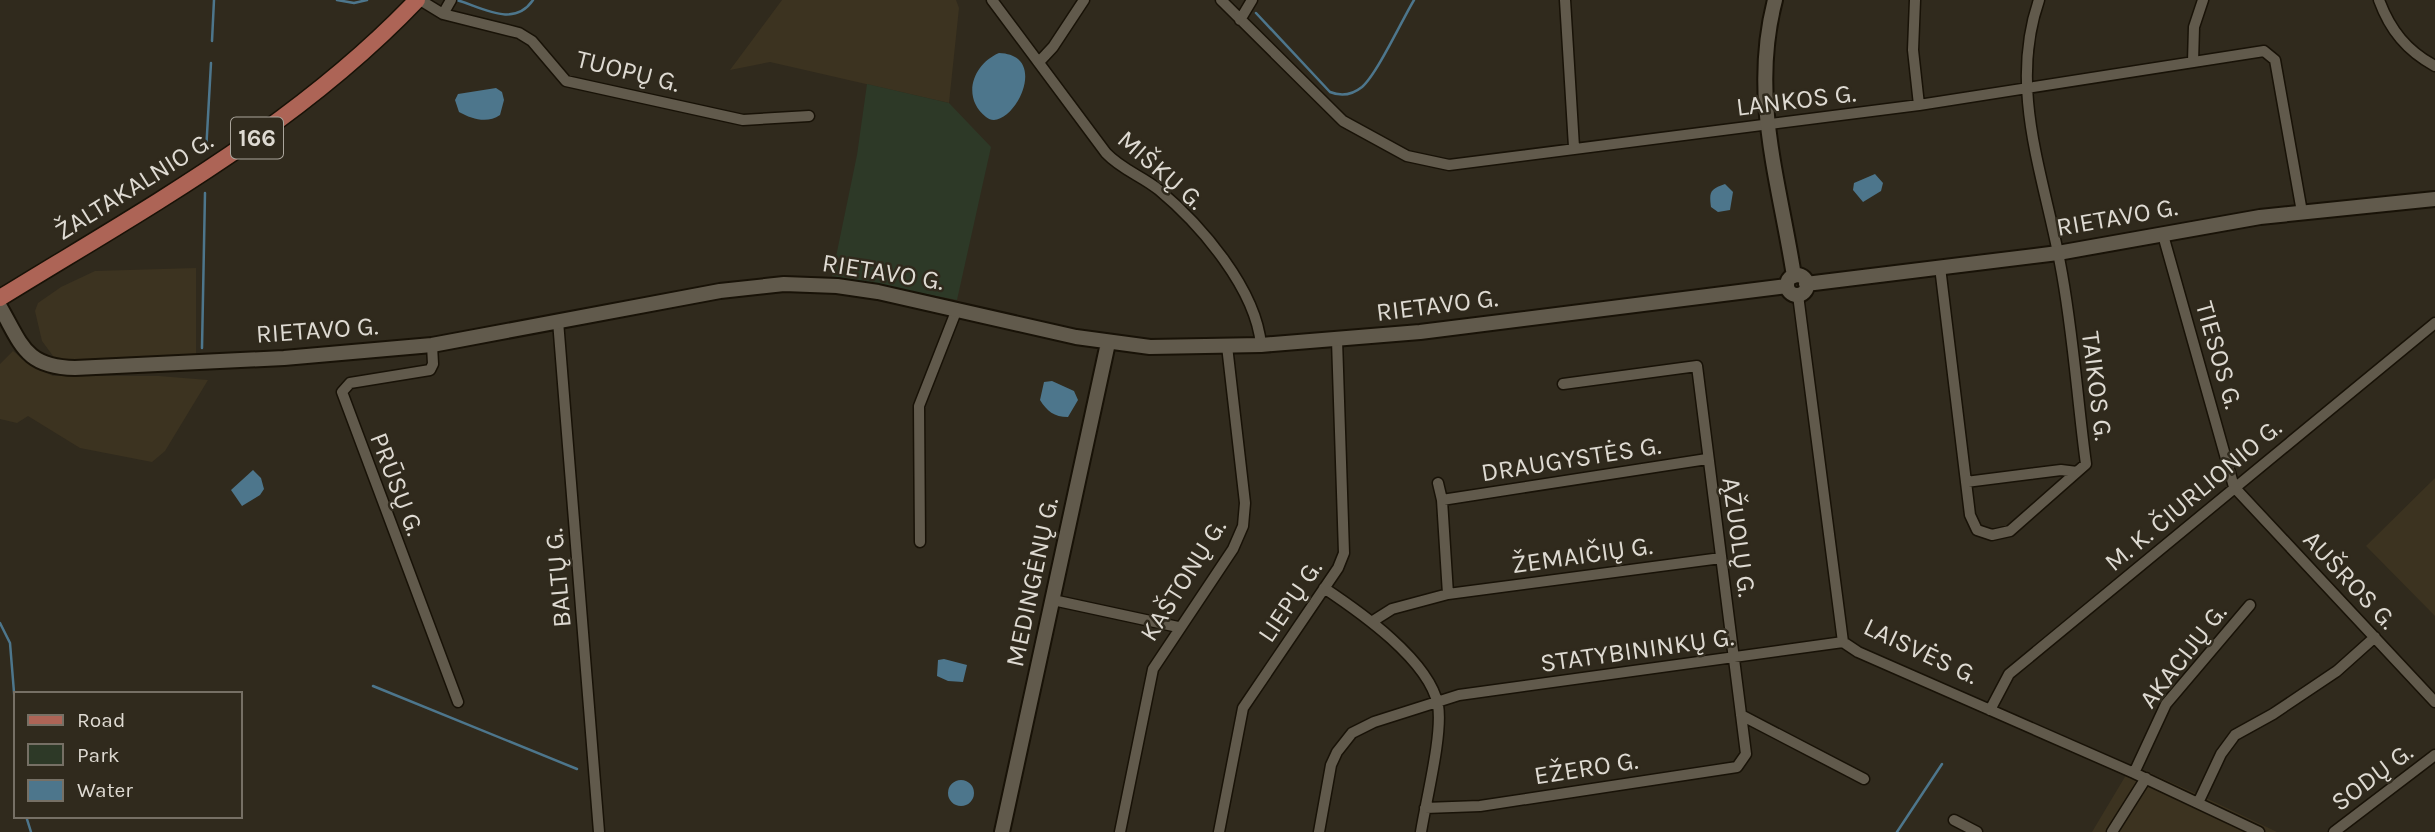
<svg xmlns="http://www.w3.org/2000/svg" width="2435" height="832" viewBox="0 0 2435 832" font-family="Karla,sans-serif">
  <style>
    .built { fill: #3c3320 }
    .green { fill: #2d3927 }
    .water { fill: #4d768c }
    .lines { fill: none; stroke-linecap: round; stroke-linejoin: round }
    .stream { stroke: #4d768c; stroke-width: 2.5 }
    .street-casing { stroke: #181207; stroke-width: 13 }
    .secondary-casing { stroke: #181207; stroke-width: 18 }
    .primary-casing { stroke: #181207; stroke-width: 19 }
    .street { stroke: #615a4c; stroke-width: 10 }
    .secondary { stroke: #615a4c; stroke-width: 14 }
    .primary { stroke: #ad6456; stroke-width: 16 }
    .labels { text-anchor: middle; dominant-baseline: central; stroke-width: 5; stroke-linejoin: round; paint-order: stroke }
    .shield { fill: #302a1d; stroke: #aaa59c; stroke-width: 2 }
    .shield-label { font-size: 24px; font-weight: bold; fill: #dedad2 }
    .street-label { font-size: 26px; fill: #dedad2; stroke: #302a1d }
  </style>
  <rect width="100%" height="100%" fill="#302a1d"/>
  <!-- built -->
  <path class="built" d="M 782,0 L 956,0 L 959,8 L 949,103 L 770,62 L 730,70 Z
    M 196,268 L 196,357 L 56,360 L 42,341 L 35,311 L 38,303 L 61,287 L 95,271 Z
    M 13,351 L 30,365 L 53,376 L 159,376 L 208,380 L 165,451 L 152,462 L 80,448 L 28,416 L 17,423 L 0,419 L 0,364 Z
    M 2435,478 L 2435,616 L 2366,546 Z
    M 2132,765 L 2206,798 L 2277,832 L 2092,832 Z"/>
  <!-- green -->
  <path class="green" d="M 867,84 L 949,103 L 991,147 L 957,300 L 832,276 L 857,155 Z"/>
  <!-- water -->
  <path class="water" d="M 999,53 C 1054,55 1009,136 986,117 C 961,97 973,64 999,53 Z
    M 496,88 L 502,92 L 504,100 L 500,115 C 487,124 472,119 459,112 L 455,100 L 458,94 Z
    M 1875,174 L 1883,183 L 1881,191 L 1863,202 L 1853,190 L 1854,183 Z
    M 1725,184 L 1733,192 L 1730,210 L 1718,212 L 1711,207 C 1709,192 1710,189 1725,184 Z
    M 1052,381 L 1074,391 L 1078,400 L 1068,417 C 1054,417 1047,411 1040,400 L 1044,382 Z
    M 253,470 L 261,478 L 264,489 L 260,495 L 242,506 L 231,490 Z
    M 944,659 L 967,665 L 963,682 L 948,681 L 937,676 L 938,660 Z
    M948 793a13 13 0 1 1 26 0a13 13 0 1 1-26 0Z"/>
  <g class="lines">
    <!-- stream -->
    <path class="stream" d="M 337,0 L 354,3 L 367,0
      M 457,0 C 483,8 514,28 533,0
      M 1256,13 L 1330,92 C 1342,97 1352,95 1362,87 C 1377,74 1402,20 1414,0
      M 212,41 L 214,0
      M 206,152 L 211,63
      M 202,348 L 205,193
      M 0,623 L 10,643 L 16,717
      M 373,686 L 577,769
      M 26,816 L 31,832
      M 1897,832 L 1942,764"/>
    <defs>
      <path id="street" d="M 420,0 L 443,14 L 519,33 L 532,41 L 566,81 L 743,120 L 809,116
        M 992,0 L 1106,153 C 1122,170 1142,176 1159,190 C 1201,225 1256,289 1261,345
        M 1221,0 L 1343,121 L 1407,156 L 1449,165 L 1919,105 L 2264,51 L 2275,60 L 2302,212
        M 1565,0 L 1574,147
        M 1915,0 L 1913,50 L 1919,105
        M 2379,0 C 2390,30 2407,51 2435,66
        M 443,14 L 451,0
        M 1240,20 L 1252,0
        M 1039,62 L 1053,47 L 1084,0
        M 2193,62 L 2194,27 L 2203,0
        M 2163,235 L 2234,487 L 2435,702
        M 1940,267 L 1970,515 L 1977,530 L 1992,535 L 2010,531 L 2086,464 C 2077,398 2073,329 2060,263 C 2044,176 2008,89 2039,0
        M 1798,295 L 1843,642 L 1858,652 L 2134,773 L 2259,832
        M 558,321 L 599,832
        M 432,345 L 433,364 L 430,370 L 350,383 L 342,392 L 458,702
        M 1966,482 L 2061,470 L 2077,472
        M 1442,500 L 1707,459
        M 920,542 L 919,406 L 957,309
        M 1324,588 C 1360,612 1429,660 1438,705 C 1443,734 1426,800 1421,832
        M 1448,594 L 1721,558
        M 1053,600 L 1178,627
        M 1373,621 L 1392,609 L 1448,594 L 1442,500 L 1438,483
        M 1990,710 L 2009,674 L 2435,323
        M 1741,715 L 1864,779
        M 2134,773 L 2166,704 L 2250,605
        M 2198,803 L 2221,754 L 2235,735 L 2273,714 L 2337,671 L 2375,637
        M 1425,808 L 1480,806 L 1737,767 L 1746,754 L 1697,366 L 1563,384
        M 1954,820 L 1977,832
        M 1120,832 L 1153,669 L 1233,549 L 1243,526 L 1245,503 L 1227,346
        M 1219,832 L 1243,708 L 1338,568 L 1344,553 L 1337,340
        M 1319,832 L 1331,765 L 1337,752 L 1352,733 L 1374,722 L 1459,695 L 1843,642
        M 2112,832 L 2146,778
        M 2334,832 L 2435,755"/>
      <path id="secondary" d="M 1775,0 C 1750,96 1779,180 1794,276
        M1787 285a10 10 0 1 1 20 0a10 10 0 1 1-20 0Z
        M 1806,284 L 2058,253 L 2260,217 L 2435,199
        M 0,307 C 22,345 25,367 75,368 L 284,358 L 432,345 L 720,291 L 784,284 L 837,286 L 878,292 L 1076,337 L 1150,347 L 1261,345 L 1420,332 L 1787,286
        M 1002,832 L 1108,343"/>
      <path id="primary" d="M 0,298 C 146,208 297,126 417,0"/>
    </defs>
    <!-- street casing -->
    <use href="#street" class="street-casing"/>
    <!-- secondary casing -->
    <use href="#secondary" class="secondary-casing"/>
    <!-- primary casing -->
    <use href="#primary" class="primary-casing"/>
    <!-- street -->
    <use href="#street" class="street"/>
    <!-- secondary -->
    <use href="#secondary" class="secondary"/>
    <!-- primary -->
    <use href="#primary" class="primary"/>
  </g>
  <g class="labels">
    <!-- shield labels -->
    <rect class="shield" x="231" y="117.5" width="52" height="41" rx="5"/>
    <g class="shield-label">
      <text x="257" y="138">166</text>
    </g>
    <!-- street labels -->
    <g class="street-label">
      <text transform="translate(628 71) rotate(14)">TUOPŲ G.</text>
      <text transform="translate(1796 100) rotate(-7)">LANKOS G.</text>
      <text transform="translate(1161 170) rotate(41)">MIŠKŲ G.</text>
      <text transform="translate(134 186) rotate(-32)">ŽALTAKALNIO G.</text>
      <text transform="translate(2117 217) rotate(-10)">RIETAVO G.</text>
      <text transform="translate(883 272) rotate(9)">RIETAVO G.</text>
      <text transform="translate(1437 305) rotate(-7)">RIETAVO G.</text>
      <text transform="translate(317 330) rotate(-4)">RIETAVO G.</text>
      <text transform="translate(2219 355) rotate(74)">TIESOS G.</text>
      <text transform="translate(2097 386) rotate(83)">TAIKOS G.</text>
      <text transform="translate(1571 459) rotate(-9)">DRAUGYSTĖS G.</text>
      <text transform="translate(397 484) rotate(69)">PRŪSŲ G.</text>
      <text transform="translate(2193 495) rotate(-40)">M. K. ČIURLIONIO G.</text>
      <text transform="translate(1739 537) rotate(82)">ĄŽUOLŲ G.</text>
      <text transform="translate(1582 555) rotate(-8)">ŽEMAIČIŲ G.</text>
      <text transform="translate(558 578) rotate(-95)">BALTŲ G.</text>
      <text transform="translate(1183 580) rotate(-58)">KAŠTONŲ G.</text>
      <text transform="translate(2350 580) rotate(47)">AUŠROS G.</text>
      <text transform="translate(1032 582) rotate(-78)">MEDINGĖNŲ G.</text>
      <text transform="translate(1290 601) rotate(-56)">LIEPŲ G.</text>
      <text transform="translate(1637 650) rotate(-8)">STATYBININKŲ G.</text>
      <text transform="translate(1921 651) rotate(25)">LAISVĖS G.</text>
      <text transform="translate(2183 656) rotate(-52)">AKACIJŲ G.</text>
      <text transform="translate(1586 768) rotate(-9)">EŽERO G.</text>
      <text transform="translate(2372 777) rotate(-37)">SODŲ G.</text>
    </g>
  </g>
  <!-- legend -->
  <rect x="14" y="692" width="228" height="126" fill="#302a1d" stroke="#767065" stroke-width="2"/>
  <rect x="28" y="715" width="35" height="10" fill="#ad6456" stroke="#767065" stroke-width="2"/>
  <text x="77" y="727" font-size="21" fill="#dedad2">Road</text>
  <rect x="28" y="744" width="35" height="21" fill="#2d3927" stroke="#767065" stroke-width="2"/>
  <text x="77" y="762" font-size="21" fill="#dedad2">Park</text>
  <rect x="28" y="780" width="35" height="21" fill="#4d768c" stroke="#767065" stroke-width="2"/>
  <text x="77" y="797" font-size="21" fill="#dedad2">Water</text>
</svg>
